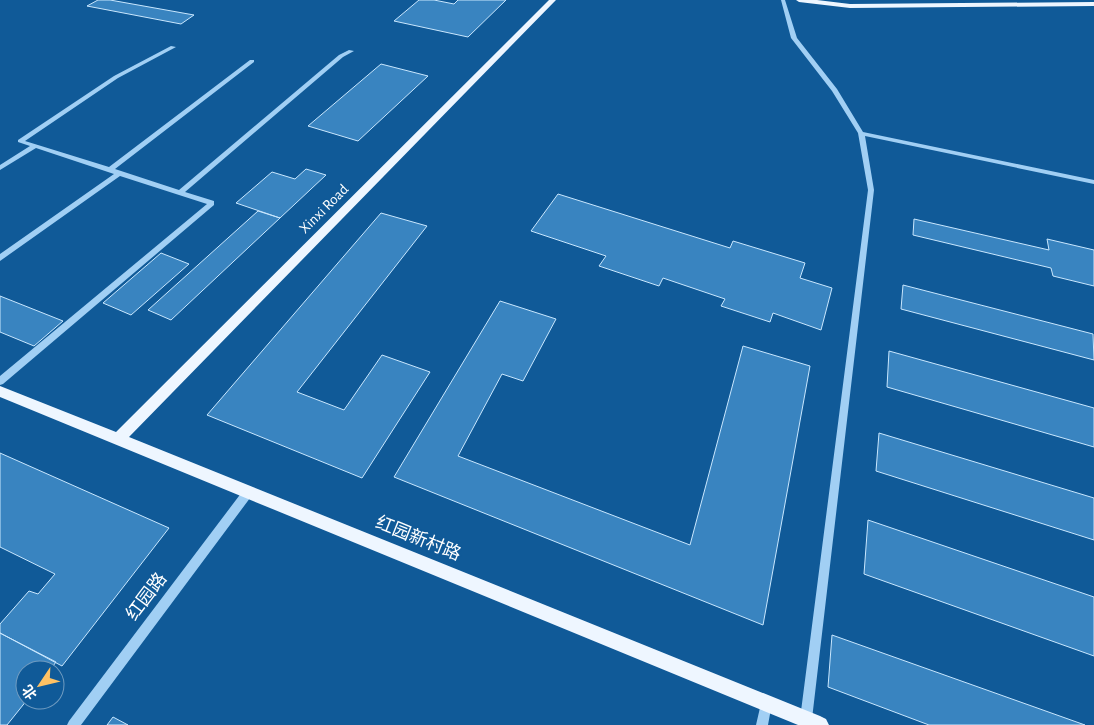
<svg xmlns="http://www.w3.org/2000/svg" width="1094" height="725" viewBox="0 0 1094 725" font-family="'Alegreya Sans','Noto Sans SC',sans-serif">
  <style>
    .building { fill: #3984c0; stroke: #c9e7fe }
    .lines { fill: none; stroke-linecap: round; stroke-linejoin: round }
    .minor { fill: #a1cff4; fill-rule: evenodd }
    .major { fill: #eef6ff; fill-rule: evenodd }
    .labels { text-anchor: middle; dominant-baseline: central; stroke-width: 4; stroke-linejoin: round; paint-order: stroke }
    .street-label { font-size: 15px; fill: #fff; stroke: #105a98 }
    .near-street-label { font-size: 18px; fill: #fff; stroke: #105a98 }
  </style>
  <rect width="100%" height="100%" fill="#105a98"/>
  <!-- building -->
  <path class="building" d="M 98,0 L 110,0 L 194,15 L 181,24 L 87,6 Z
    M 419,0 L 434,0 L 454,4 L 458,0 L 506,0 L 468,37 L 394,21 Z
    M 381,64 L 428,76 L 358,141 L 308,126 Z
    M 306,169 L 326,175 L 280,218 L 236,203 L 272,172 L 295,179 Z
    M 558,194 L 730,248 L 733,241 L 805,263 L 800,278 L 832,288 L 821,330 L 773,313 L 770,322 L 721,306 L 725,299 L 663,278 L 659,286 L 599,266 L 606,256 L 531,231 Z
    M 258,211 L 280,218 L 171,320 L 148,310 Z
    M 381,213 L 427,226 L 297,392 L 344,410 L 382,355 L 430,372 L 362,478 L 207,415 Z
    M 914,219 L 1049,250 L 1047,239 L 1094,250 L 1094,286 L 1053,276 L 1051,268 L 913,235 Z
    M 161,253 L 189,264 L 131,315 L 103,303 Z
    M 903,285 L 1093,334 L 1094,360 L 901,309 Z
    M 0,296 L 63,321 L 34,346 L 0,332 Z
    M 500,301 L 556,319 L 523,381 L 502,374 L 458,456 L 690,545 L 743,346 L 810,366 L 763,625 L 394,477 Z
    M 889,351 L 1094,408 L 1094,447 L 887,387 Z
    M 879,433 L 1094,498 L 1094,540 L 876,471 Z
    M 0,453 L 169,528 L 62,666 L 0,633 L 0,624 L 29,591 L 38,594 L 55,574 L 0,547 Z
    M 868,520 L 1094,597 L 1094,656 L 864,574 Z
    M 0,633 L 56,662 L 50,670 L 25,670 L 25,700 L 27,700 L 7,725 L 0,725 Z
    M 832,635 L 1085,725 L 929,725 L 828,687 Z
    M 113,717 L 128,725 L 107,725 Z"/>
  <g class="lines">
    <!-- minor -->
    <path class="minor" d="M 781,0 L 785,0 L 797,38 L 837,89 L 863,132 L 1094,180 L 1094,184 L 865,136 L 874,190 L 812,719 L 810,723 L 807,725 L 802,723 L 800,719 L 868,190 L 858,133 L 832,91 L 791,38 Z
      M 171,46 L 176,47 L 118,78 L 25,141 L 109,167 L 250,60 L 254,60 L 254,62 L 115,169 L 179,190 L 339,55 L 349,50 L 354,51 L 343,57 L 185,192 L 214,201 L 214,205 L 3,384 L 0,385 L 0,376 L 207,204 L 120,176 L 0,261 L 0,254 L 114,174 L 36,148 L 0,170 L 0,165 L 30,146 L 18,142 L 18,140 L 114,76 Z
      M 249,486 L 253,488 L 254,491 L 253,494 L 81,725 L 67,725 L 69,721 L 245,488 Z
      M 766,697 L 770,699 L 772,703 L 768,725 L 756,725 L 762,699 Z"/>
    <!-- major -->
    <path class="major" d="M 549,0 L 556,0 L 129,437 L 820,716 L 826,719 L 829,725 L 798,725 L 0,397 L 0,386 L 116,432 Z
      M 796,0 L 817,0 L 850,4 L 1094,2 L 1094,6 L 850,8 L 799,2 Z"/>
  </g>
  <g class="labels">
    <!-- street labels -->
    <g class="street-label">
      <text transform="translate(324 209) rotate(-45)">Xinxi Road</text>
    </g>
    <!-- near-street labels -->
    <g class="near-street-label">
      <text transform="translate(418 539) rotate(22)">红园新村路</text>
      <text transform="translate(147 597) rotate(-53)">红园路</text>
    </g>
  </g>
  <!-- north arrow -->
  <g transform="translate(40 685) rotate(235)"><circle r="24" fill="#105a98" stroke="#709cc1"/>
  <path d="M0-4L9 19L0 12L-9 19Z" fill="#ffc264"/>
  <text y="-8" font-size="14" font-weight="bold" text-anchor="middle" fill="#ffffff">北</text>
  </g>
</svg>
